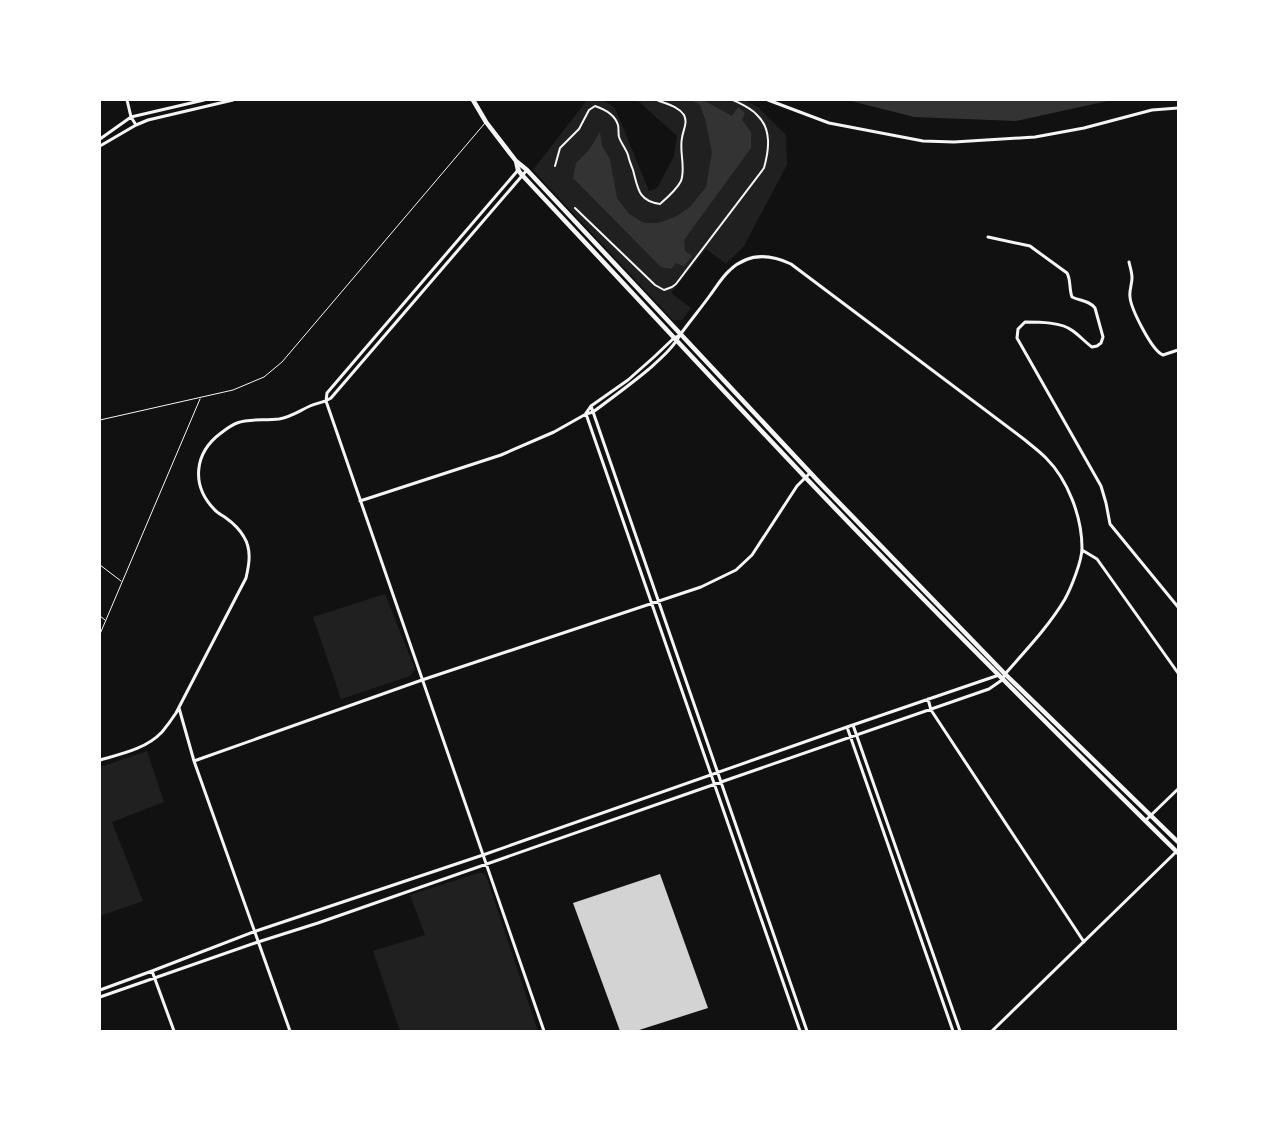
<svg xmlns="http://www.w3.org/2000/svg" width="1278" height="1131" viewBox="0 0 1278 1131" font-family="Ubuntu,sans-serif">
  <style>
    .green { fill: #202020 }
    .water { fill: #333 }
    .building { fill: #d3d3d3 }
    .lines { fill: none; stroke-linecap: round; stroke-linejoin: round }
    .service { stroke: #f5f5f5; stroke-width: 1 }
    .pedestrian { stroke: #f5f5f5; stroke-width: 2 }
    .minor { stroke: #f5f5f5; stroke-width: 3 }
    .secondary { stroke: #f5f5f5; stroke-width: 4.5 }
  </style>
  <rect width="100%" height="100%" fill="#111"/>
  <!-- green -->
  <path class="green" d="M 587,100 L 603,100 L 615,108 L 649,191 L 657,188 L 674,156 L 677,136 L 637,100 L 744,100 L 759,108 L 786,135 L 787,165 L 744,246 L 726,264 L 706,249 L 671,293 L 691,308 L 682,320 L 673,320 L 533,170 Z
    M 385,594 L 415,669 L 410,676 L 341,699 L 313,617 Z
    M 147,751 L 164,802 L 112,822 L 143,901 L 100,916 L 100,767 Z
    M 478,873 L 482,873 L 486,876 L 538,1031 L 400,1031 L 373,951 L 425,935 L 410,895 Z"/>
  <!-- water -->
  <path class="water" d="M 691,100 L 703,100 L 732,116 L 738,107 L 745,113 L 742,120 L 751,132 L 751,148 L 684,240 L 685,251 L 692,256 L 684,266 L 676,263 L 671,269 L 661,267 L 573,178 L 576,163 L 589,150 L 600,132 L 602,146 L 610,159 L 617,198 L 629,214 L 644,223 L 658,223 L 677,216 L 691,206 L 706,187 L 712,152 L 705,119 L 700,105 Z
    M 847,100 L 1112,100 L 1016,121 L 914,117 Z"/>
  <!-- building -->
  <path class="building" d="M 660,874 L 708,1008 L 636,1031 L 620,1031 L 573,903 Z"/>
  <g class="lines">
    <!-- service -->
    <path class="service" d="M 100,420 L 233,390 L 264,377 L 282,362 L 485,123
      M 100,565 L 121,581
      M 100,616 L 105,620
      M 100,634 L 200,399"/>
    <!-- pedestrian -->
    <path class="pedestrian" d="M 555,166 L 560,148 L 579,129 L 589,110 L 595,106 C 604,109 615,115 618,125 C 619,129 618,133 619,137 C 621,143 626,149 628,155 C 629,160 631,165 633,170 C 638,188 638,201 660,204 C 667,198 677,189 681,181 C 686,167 679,152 682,138 C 683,130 688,123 684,115 C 678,106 666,104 657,100
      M 575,208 L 655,285 L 664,290 L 672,287 L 676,284 L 764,168 C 769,150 772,129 757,115 C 751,108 741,104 733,100"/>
    <!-- minor -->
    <path class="minor" d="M 127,100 L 131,117 L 136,125
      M 768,100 L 829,123 L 923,141 L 954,142 L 1035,137 L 1084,128 L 1152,110 L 1178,108
      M 100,139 L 131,117 L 204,100
      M 100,146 L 136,125 L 148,120 L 233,100
      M 519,169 L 327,393 L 326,401 L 544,1031
      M 988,237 L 1030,246 L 1034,249 L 1067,273 C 1071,280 1069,289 1072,297 C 1080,301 1089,300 1095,308 L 1103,337 L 1101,343 L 1097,346 L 1092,347 C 1085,342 1080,336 1073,331 C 1062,322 1039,322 1025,322 L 1018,329 L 1017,338 L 1101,486 L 1106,503 L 1110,524 L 1178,607
      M 1129,262 C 1130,267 1132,272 1132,278 C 1132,284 1129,291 1130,297 C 1131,309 1152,351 1163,355 L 1178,350
      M 591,406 L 807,1031
      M 586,413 L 591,406 L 628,380 L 654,357 L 674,338 L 680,335
      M 586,414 L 800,1031
      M 1082,550 L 1097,559 L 1178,673
      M 928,699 L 931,710 L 1084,942
      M 179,708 L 194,761 L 290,1031
      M 853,725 L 960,1031
      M 847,727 L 953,1031
      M 100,760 C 121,754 146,749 162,732 C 167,726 172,719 176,713 L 246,578 C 249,565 252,550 244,537 C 240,530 233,523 226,518 C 222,515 217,513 214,509 C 191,485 194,453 221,433 C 225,430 231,425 237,423 C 250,418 265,421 279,419 C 291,417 299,411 310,406 C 317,403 325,402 331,398 L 527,170
      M 194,761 L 422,680 L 701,587 L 736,570 L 752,555 L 797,486 L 810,473
      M 1145,821 L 1178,789
      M 152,971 L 174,1031
      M 100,990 L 152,971 L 256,931 L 483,855 L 847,727 L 999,675
      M 100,997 L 258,942 L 318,923 L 721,782 L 989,689 L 1002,680 L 1005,674 C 1026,650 1049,626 1065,599 C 1071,588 1082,561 1082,548 C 1082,517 1068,480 1046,458 C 1039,451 1032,446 1025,440 L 791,264 C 770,254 748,253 730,270 C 722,277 717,286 711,294 C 701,308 690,321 680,335 C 673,348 660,359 649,369 C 631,384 612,398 593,412 L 586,414 L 554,432 L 501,455 L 360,501
      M 992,1031 L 1178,850"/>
    <!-- secondary -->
    <path class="secondary" d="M 473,100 L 486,122 L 516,161 L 527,170 L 819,482 L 1005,674 L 1178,842
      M 516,161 L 518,170 L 522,175 C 616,275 709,376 804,476 C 926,604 1052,729 1178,853"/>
  </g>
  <!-- border -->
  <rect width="1278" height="1131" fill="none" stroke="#ffffff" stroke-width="202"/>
</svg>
